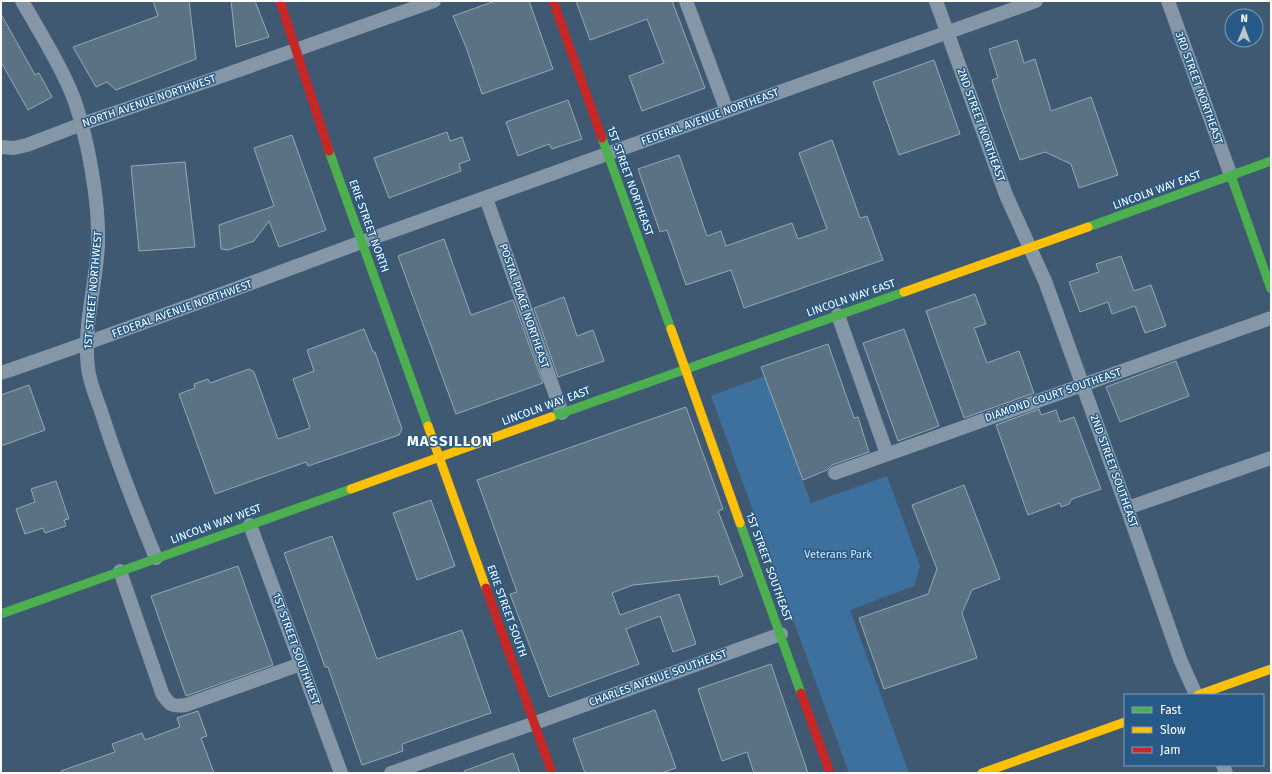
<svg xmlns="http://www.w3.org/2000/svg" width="1272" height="774" viewBox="0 0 1272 774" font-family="'Fira Sans',sans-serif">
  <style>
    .green { fill: #3d709d }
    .building { fill: #5b7184; stroke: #98a8b5 }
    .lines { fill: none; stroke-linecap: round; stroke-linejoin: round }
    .street { stroke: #8596a7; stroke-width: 14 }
    .fast { stroke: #4caf50; stroke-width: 9 }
    .slow { stroke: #ffc107; stroke-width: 9 }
    .jam { stroke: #c62828; stroke-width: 9 }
    .labels { text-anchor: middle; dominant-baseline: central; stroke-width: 3; stroke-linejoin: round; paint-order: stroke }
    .street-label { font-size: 11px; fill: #fff; stroke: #285a87 }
    .park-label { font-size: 11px; fill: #d8e8f7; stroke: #285a87 }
    .district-label { font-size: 15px; font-weight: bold; letter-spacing: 1px; fill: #fff; stroke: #285a87 }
  </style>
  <rect width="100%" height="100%" fill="#3e5971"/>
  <!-- green -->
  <path class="green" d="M 765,376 L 811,503 L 887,476 L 920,566 L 914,586 L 850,610 L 909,773 L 849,773 L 711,396 Z"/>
  <!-- building -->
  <path class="building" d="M 153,1 L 189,1 L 196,59 L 116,90 L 107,82 L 96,87 L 73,47 L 158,16 Z
    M 231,1 L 255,1 L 269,37 L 236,47 Z
    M 495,1 L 529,1 L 553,69 L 482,94 L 466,47 L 453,16 Z
    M 576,1 L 672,1 L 705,88 L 642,111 L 629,76 L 664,63 L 647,19 L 590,40 Z
    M 1,14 L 35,75 L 39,73 L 52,97 L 28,110 L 1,62 Z
    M 1017,40 L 1024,63 L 1035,59 L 1051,111 L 1091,97 L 1118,175 L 1079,188 L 1071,164 L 1045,152 L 1020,160 L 1002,111 L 992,80 L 998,78 L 989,49 Z
    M 934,60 L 960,134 L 899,155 L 873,82 Z
    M 568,100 L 582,139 L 552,149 L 549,144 L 518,156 L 506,122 Z
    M 447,132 L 450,141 L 462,137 L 470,160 L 459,164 L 461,171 L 389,198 L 374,158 Z
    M 292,135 L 326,230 L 279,247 L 269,221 L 254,241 L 228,250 L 221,249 L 219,225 L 274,206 L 254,148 Z
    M 832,140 L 860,218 L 867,216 L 883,260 L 744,308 L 731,270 L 686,285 L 667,230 L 660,232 L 638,169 L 679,155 L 707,236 L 721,231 L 726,246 L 792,223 L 798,239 L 827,229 L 799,153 Z
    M 185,162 L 195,247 L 139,251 L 131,166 Z
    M 444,239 L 471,315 L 513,300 L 543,383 L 456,414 L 398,256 Z
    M 1121,256 L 1134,291 L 1151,285 L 1166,326 L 1145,333 L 1135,306 L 1112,314 L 1108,302 L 1080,312 L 1069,282 L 1099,272 L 1096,264 Z
    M 975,294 L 986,324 L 974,328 L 987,363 L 1019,351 L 1034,393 L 964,418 L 926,311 Z
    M 564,297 L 577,336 L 593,330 L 604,361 L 558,377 L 534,308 Z
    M 364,329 L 373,352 L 375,352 L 402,429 L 399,435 L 308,466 L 306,462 L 215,494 L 179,394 L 195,388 L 194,384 L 208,379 L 210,383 L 249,369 L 254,372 L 278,439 L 310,428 L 293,379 L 314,371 L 307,350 Z
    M 904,329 L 939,426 L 898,441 L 863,343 Z
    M 828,344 L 854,418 L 858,417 L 869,452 L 832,465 L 827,470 L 803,480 L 761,367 Z
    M 1176,361 L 1189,396 L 1120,422 L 1106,387 Z
    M 29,385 L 45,430 L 1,446 L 1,395 Z
    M 686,407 L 723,509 L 718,511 L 743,576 L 720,585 L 718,576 L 633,585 L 612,593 L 620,615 L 679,594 L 696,644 L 673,652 L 660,616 L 626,629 L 639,664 L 549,697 L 510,594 L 517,592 L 477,480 Z
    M 1039,409 L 1041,415 L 1056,410 L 1060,422 L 1074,417 L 1101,489 L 1072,499 L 1069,504 L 1061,507 L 1060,503 L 1028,515 L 996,425 Z
    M 56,481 L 69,519 L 64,520 L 66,526 L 45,533 L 43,528 L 25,534 L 16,509 L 35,502 L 31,489 Z
    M 964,485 L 1000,579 L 972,590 L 962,613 L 977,658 L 884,689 L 859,618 L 928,594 L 937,569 L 912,505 Z
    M 431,500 L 455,566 L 417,580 L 393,513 Z
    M 332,536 L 377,659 L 462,630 L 491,713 L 402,744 L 403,751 L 362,765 L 328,667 L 325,667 L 284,553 Z
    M 238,566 L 273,665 L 186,696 L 151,596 Z
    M 771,664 L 808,773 L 754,773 L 747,752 L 722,761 L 698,689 Z
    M 655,710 L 676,768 L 661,773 L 585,773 L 573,739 Z
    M 198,711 L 207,736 L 201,738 L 214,773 L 61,773 L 61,771 L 115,752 L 112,744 L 142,733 L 145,740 L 180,727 L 177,718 Z
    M 513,753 L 520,773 L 464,773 L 464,771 Z"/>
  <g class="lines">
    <!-- street -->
    <path class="street" d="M 22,1 C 39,31 59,62 72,94 C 79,111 83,129 87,146 C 94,179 99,211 98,245 C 96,286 83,326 88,368 C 90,385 98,401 103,417 C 118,465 137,512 156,558
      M 686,1 L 727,111
      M 936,1 L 1006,195 L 1045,281 L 1127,508 L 1180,659 L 1196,695
      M 1168,1 L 1231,176
      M 1,147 L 14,148 L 27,145 L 82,124 L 222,76 L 434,1
      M 486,198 L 562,413
      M 838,315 L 887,454
      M 1,373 C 121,332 240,287 359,243 C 585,161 810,81 1036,1
      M 835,473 L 1271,318
      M 1127,508 L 1271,458
      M 250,525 L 341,773
      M 120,571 L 162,693 C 169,705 172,707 186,705 L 301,664
      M 1223,765 L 1226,773
      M 391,773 L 535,723 L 781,634"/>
    <!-- fast -->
    <path class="fast" d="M 602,138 L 671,329
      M 329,151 L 428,426
      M 1231,176 L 1271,289
      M 1088,227 L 1271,161
      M 551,417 L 904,292
      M 740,523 L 801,693
      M 1,614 L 351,489"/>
    <!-- slow -->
    <path class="slow" d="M 904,292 L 1088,227
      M 671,329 L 740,523
      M 428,426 L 486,588
      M 351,489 L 551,417
      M 1198,695 L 1271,669
      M 982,773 L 1125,722"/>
    <!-- jam -->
    <path class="jam" d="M 280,1 L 329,151
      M 553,1 L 602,138
      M 486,588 L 552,773
      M 801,693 L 830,773"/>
  </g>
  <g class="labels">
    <!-- street labels -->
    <g class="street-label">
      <text transform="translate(1199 88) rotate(70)">3RD STREET NORTHEAST</text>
      <text transform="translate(149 101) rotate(-19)">NORTH AVENUE NORTHWEST</text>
      <text transform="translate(710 117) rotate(-20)">FEDERAL AVENUE NORTHEAST</text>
      <text transform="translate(981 125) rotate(70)">2ND STREET NORTHEAST</text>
      <text transform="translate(630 181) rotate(70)">1ST STREET NORTHEAST</text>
      <text transform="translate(1157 190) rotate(-20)">LINCOLN WAY EAST</text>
      <text transform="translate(369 226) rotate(70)">ERIE STREET NORTH</text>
      <text transform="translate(93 290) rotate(-85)">1ST STREET NORTHWEST</text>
      <text transform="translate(851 298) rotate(-19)">LINCOLN WAY EAST</text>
      <text transform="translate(524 306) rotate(71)">POSTAL PLACE NORTHEAST</text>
      <text transform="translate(182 309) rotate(-20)">FEDERAL AVENUE NORTHWEST</text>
      <text transform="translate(1053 395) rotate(-19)">DIAMOND COURT SOUTHEAST</text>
      <text transform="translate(546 406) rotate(-20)">LINCOLN WAY EAST</text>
      <text transform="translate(1114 471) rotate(70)">2ND STREET SOUTHEAST</text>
      <text transform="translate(216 524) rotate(-20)">LINCOLN WAY WEST</text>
      <text transform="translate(769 567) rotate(70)">1ST STREET SOUTHEAST</text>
      <text transform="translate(507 611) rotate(70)">ERIE STREET SOUTH</text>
      <text transform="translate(296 649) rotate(70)">1ST STREET SOUTHWEST</text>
      <text transform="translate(658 678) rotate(-20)">CHARLES AVENUE SOUTHEAST</text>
    </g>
    <!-- park labels -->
    <g class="park-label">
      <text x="838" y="554">Veterans Park</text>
    </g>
    <!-- district labels -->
    <g class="district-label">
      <text x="450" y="441">MASSILLON</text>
    </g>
  </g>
  <!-- border -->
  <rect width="1272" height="774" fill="none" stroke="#ffffff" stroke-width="4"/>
  <!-- legend -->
  <rect x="1124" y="694" width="140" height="72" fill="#285a87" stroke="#7e9cb7"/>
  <rect x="1132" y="707" width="20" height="6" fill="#4caf50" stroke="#7e9cb7"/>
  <text x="1160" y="714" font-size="12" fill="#ffffff">Fast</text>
  <rect x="1132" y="727" width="20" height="6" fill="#ffc107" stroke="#7e9cb7"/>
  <text x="1160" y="734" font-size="12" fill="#ffffff">Slow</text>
  <rect x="1132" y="747" width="20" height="6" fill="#c62828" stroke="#7e9cb7"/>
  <text x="1160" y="754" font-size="12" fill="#ffffff">Jam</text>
  <!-- north arrow -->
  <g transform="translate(1244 28) rotate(1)"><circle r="19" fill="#285a87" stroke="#7e9cb7"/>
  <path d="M0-3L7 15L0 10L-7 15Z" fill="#bbc5cd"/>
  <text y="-6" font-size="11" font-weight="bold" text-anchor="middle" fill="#ffffff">N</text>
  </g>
</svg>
